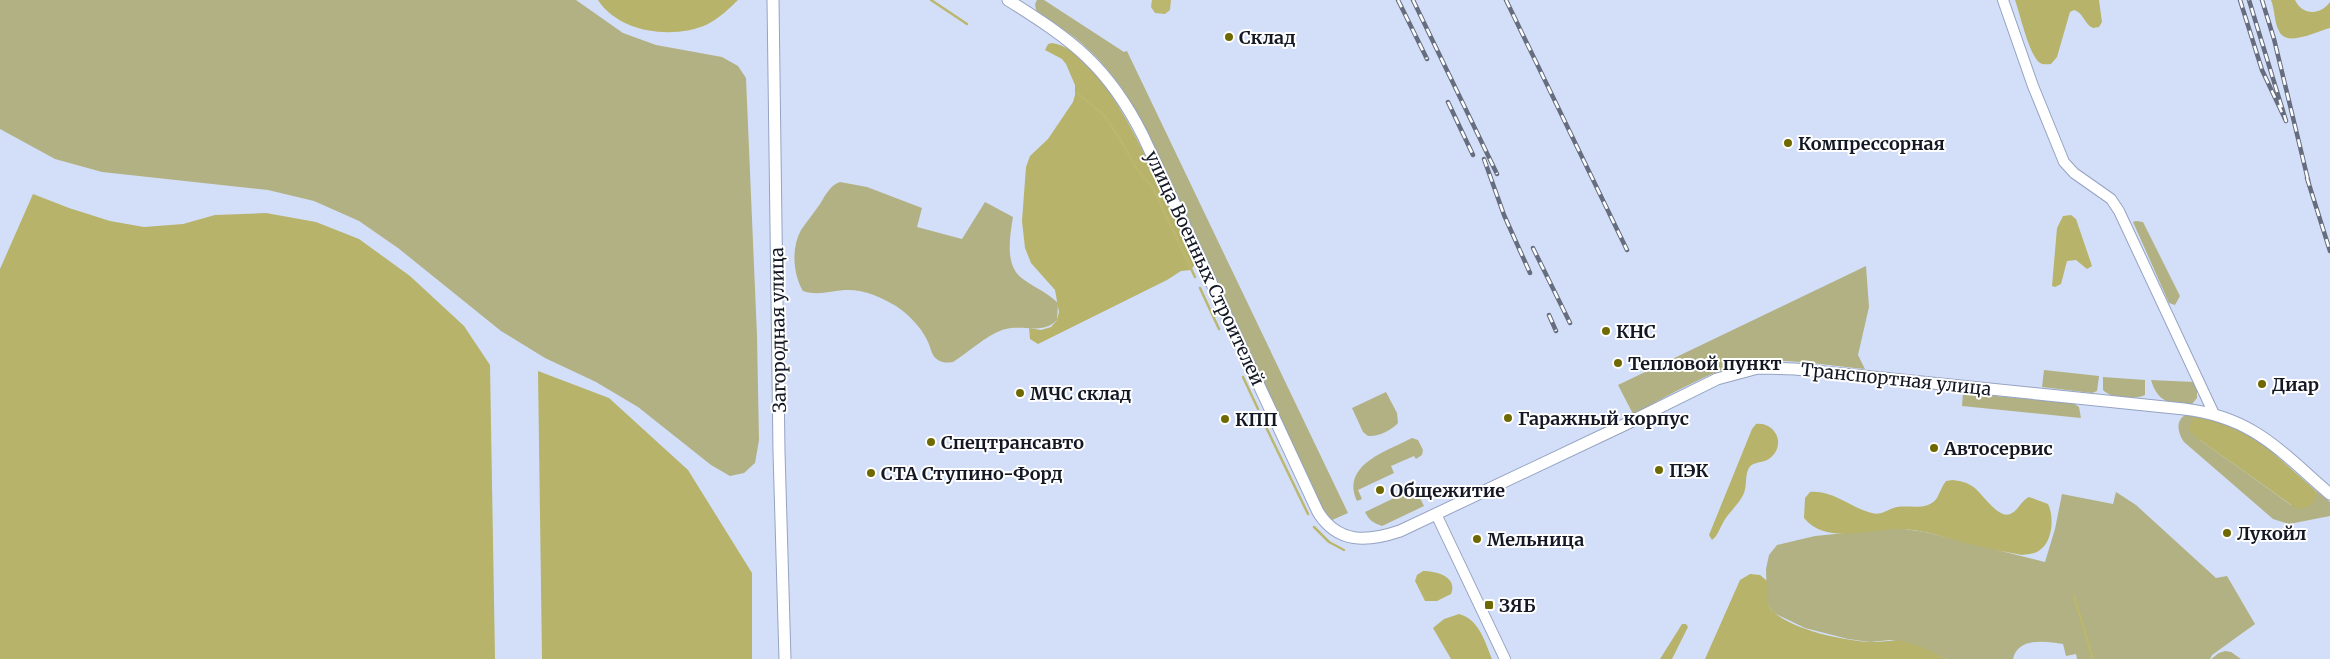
<svg xmlns="http://www.w3.org/2000/svg" width="2330" height="659" viewBox="0 0 2330 659" font-family="Merriweather,serif">
  <style>
    .green { fill: #b2b183 }
    .forest { fill: #b7b36a }
    .water { fill: #bbb76e }
    .lines { fill: none; stroke-linecap: round; stroke-linejoin: round }
    .stream { stroke: #bbb76e; stroke-width: 2.5 }
    .minor-casing { stroke: #95a3c2; stroke-width: 12 }
    .tertiary-casing { stroke: #95a3c2; stroke-width: 13 }
    .minor { stroke: #fff; stroke-width: 10 }
    .tertiary { stroke: #fff; stroke-width: 11 }
    .rail-casing { stroke: #656d7f; stroke-width: 4.5 }
    .rail { stroke: #fff; stroke-width: 2.5; stroke-dasharray: 8; stroke-linecap: butt }
    .poi-dot { fill: #6e6901; stroke: #fff; stroke-width: 2 }
    .labels { text-anchor: middle; dominant-baseline: central; stroke-width: 4; stroke-linejoin: round; paint-order: stroke }
    .poi-label { font-size: 18px; font-weight: bold; fill: #131824; stroke: #fff; text-anchor: start }
    .street-label { font-size: 18px; fill: #131824; stroke: #fff }
  </style>
  <rect width="100%" height="100%" fill="#d3dff9"/>
  <!-- green -->
  <path class="green" d="M 0,0 L 576,0 L 623,33 L 656,45 L 722,57 L 738,66 L 746,78 L 757,336 L 759,440 L 755,463 L 744,473 L 730,476 L 711,465 L 638,407 L 596,382 L 545,358 L 501,331 L 398,248 L 359,221 L 314,201 L 268,190 L 102,172 L 55,159 L 0,129 Z
    M 1037,0 L 1044,0 L 1124,52 L 1127,51 L 1348,513 L 1330,521 L 1323,511 L 1131,102 C 1115,77 1098,56 1074,37 C 1062,28 1047,21 1036,10 L 1035,4 Z
    M 840,182 L 867,187 L 922,208 L 917,227 L 962,239 L 985,202 L 1013,217 C 1010,236 1004,266 1023,279 C 1035,288 1047,292 1058,303 L 1057,320 C 1042,336 1022,323 1002,330 C 984,337 969,352 953,362 C 947,363 943,363 938,360 C 931,356 931,347 927,340 C 921,327 908,314 896,306 C 881,297 863,289 845,290 C 831,291 817,296 803,291 C 793,274 791,248 801,230 C 807,221 814,213 820,204 C 825,196 830,185 840,182 Z
    M 2136,221 L 2143,222 L 2180,296 L 2175,305 L 2169,303 L 2133,222 Z
    M 1866,266 L 1869,307 L 1858,355 L 1865,369 C 1831,366 1794,359 1759,361 C 1720,364 1669,396 1633,414 L 1618,385 Z
    M 2044,370 L 2099,376 L 2097,391 L 2092,393 L 2042,387 Z
    M 2103,377 L 2145,380 L 2145,395 C 2136,400 2109,398 2103,390 Z
    M 2151,380 L 2194,382 L 2197,389 L 2197,398 L 2192,404 C 2170,404 2158,403 2151,380 Z
    M 1386,392 L 1397,413 L 1398,423 C 1392,430 1378,437 1368,436 L 1363,432 L 1352,408 Z
    M 1963,393 L 2073,403 L 2079,407 L 2081,418 L 1962,406 Z
    M 2185,415 L 2200,417 L 2200,440 L 2291,505 L 2317,494 L 2314,489 L 2330,502 L 2330,516 L 2289,524 L 2273,519 L 2184,442 C 2178,433 2175,422 2185,415 Z
    M 1412,438 L 1418,440 L 1423,450 L 1422,455 L 1416,459 L 1414,456 L 1391,466 L 1394,473 L 1358,490 L 1362,499 L 1357,501 C 1340,465 1387,451 1412,438 Z
    M 1415,488 L 1424,506 L 1382,526 C 1373,523 1369,520 1365,512 Z
    M 2116,492 L 2136,505 L 2216,578 L 2227,576 L 2255,624 L 2212,655 L 2210,659 L 2077,659 L 2076,654 L 2066,656 L 2063,644 C 2046,641 2018,637 2013,659 L 1946,659 L 1908,643 L 1890,640 L 1870,642 L 1848,639 L 1805,628 L 1774,613 L 1767,603 L 1766,569 L 1769,555 L 1777,545 L 1815,536 L 1885,529 L 1904,529 L 1925,532 L 2045,562 L 2055,529 L 2062,494 L 2113,504 Z
    M 2225,651 L 2231,652 L 2241,659 L 2211,659 L 2219,653 Z"/>
  <!-- forest -->
  <path class="forest" d="M 598,0 L 738,0 C 730,8 718,19 708,24 C 674,40 619,33 598,0 Z
    M 2015,0 L 2099,0 L 2102,22 L 2099,27 L 2093,28 C 2084,24 2084,13 2074,10 L 2070,12 L 2057,57 L 2051,64 C 2047,64 2043,65 2040,63 C 2029,55 2020,14 2015,0 Z
    M 2271,0 L 2295,0 C 2302,15 2320,16 2330,2 L 2330,28 C 2317,31 2286,48 2279,31 C 2274,22 2275,10 2271,0 Z
    M 1052,43 C 1102,50 1150,166 1170,208 C 1178,225 1191,245 1195,264 L 1191,270 L 1181,271 L 1167,280 L 1038,344 L 1030,339 L 1029,328 L 1041,330 L 1051,327 L 1057,320 L 1059,312 L 1055,290 L 1031,263 L 1025,248 L 1022,221 L 1026,167 L 1030,156 L 1048,139 L 1073,102 L 1075,95 L 1075,85 L 1066,64 L 1062,59 L 1045,50 L 1048,44 Z
    M 33,194 L 69,208 L 110,221 L 144,227 L 183,224 L 215,215 L 266,213 L 316,222 L 359,239 L 410,276 L 464,326 L 490,365 L 495,659 L 0,659 L 0,269 Z
    M 2071,215 L 2076,219 L 2092,266 L 2087,269 L 2076,260 L 2067,261 L 2061,284 L 2055,287 L 2052,286 L 2057,228 L 2063,216 Z
    M 538,371 L 609,398 L 688,470 L 752,573 L 752,659 L 542,659 Z
    M 2200,417 L 2227,423 L 2261,442 L 2314,489 L 2317,494 C 2315,504 2307,509 2297,509 L 2200,440 L 2190,431 L 2189,426 L 2194,418 Z
    M 1756,424 C 1762,423 1767,425 1771,428 C 1782,437 1780,453 1767,460 C 1761,463 1750,462 1748,470 C 1745,477 1747,485 1744,493 C 1740,503 1730,511 1724,521 C 1720,527 1718,536 1712,540 L 1709,535 L 1752,429 Z
    M 1953,480 C 1960,481 1966,482 1972,486 C 1982,492 1999,522 2012,513 C 2019,509 2021,501 2029,497 L 2048,504 C 2054,516 2053,540 2041,549 C 2036,554 2029,554 2022,555 C 2004,552 1987,548 1969,544 C 1947,538 1925,530 1902,529 C 1871,528 1827,546 1804,518 L 1805,498 L 1810,492 C 1834,490 1850,508 1872,513 C 1882,516 1889,508 1897,507 C 1911,505 1928,511 1937,498 C 1940,492 1942,486 1946,481 Z
    M 1423,571 C 1437,571 1458,577 1451,594 L 1437,601 L 1425,601 L 1415,581 L 1417,575 Z
    M 1750,574 L 1760,575 L 1767,581 C 1768,588 1766,599 1768,604 C 1778,628 1846,641 1869,642 C 1882,642 1894,639 1907,642 C 1921,646 1934,653 1946,659 L 1705,659 L 1740,580 Z
    M 1459,614 C 1479,619 1485,642 1492,659 L 1451,659 L 1433,628 L 1444,619 Z
    M 1682,624 L 1686,624 L 1688,627 L 1672,659 L 1660,659 Z"/>
  <!-- water -->
  <path class="water" d="M 1152,0 L 1171,0 L 1170,10 L 1165,14 L 1155,13 L 1151,7 Z"/>
  <g class="lines">
    <!-- stream -->
    <path class="stream" d="M 931,0 L 967,24
      M 1077,93 L 1104,115 L 1123,144 L 1136,168 L 1153,188 L 1195,277
      M 1200,288 L 1219,329
      M 1243,377 L 1258,409
      M 1266,427 L 1308,514
      M 1314,527 L 1329,542 L 1344,550
      M 2074,596 L 2093,659"/>
    <defs>
      <path id="minor" d="M 2003,0 L 2033,86 L 2064,162 L 2074,173 L 2111,199 L 2119,211 L 2214,414
        M 1436,514 L 1505,659"/>
      <path id="tertiary" d="M 773,0 L 779,452 L 785,659
        M 1008,0 C 1072,40 1108,66 1143,136 L 1318,512 C 1338,544 1367,542 1400,531 L 1624,425 L 1717,379 L 1758,368 L 1795,369 L 2184,409 C 2253,417 2280,451 2330,494"/>
    </defs>
    <!-- minor casing -->
    <use href="#minor" class="minor-casing"/>
    <!-- tertiary casing -->
    <use href="#tertiary" class="tertiary-casing"/>
    <!-- minor -->
    <use href="#minor" class="minor"/>
    <!-- tertiary -->
    <use href="#tertiary" class="tertiary"/>
    <defs>
      <path id="rail" d="M 1398,0 L 1427,59
        M 1413,0 L 1497,174
        M 1506,0 L 1627,250
        M 2240,0 L 2262,70 L 2286,121 L 2249,0
        M 2262,0 L 2274,39 L 2309,184
        M 1448,102 L 1473,155
        M 1484,159 L 1504,215 L 1530,273
        M 2307,178 L 2330,251
        M 1533,248 L 1570,323
        M 1549,315 L 1556,331"/>
    </defs>
    <!-- rail casing -->
    <use href="#rail" class="rail-casing"/>
    <!-- rail -->
    <use href="#rail" class="rail"/>
  </g>
  <!-- markers -->
  <g class="poi-dot">
    <circle cx="1229" cy="37" r="5"/>
    <circle cx="1788" cy="143" r="5"/>
    <circle cx="1606" cy="331" r="5"/>
    <circle cx="1618" cy="363" r="5"/>
    <circle cx="2262" cy="384" r="5"/>
    <circle cx="1020" cy="393" r="5"/>
    <circle cx="1508" cy="418" r="5"/>
    <circle cx="1225" cy="419" r="5"/>
    <circle cx="931" cy="442" r="5"/>
    <circle cx="1934" cy="448" r="5"/>
    <circle cx="1659" cy="470" r="5"/>
    <circle cx="871" cy="473" r="5"/>
    <circle cx="1380" cy="490" r="5"/>
    <circle cx="2227" cy="533" r="5"/>
    <circle cx="1477" cy="539" r="5"/>
    <rect x="1484" y="600" width="10" height="10" rx="2.5"/>
  </g>
  <g class="labels">
    <!-- poi labels -->
    <g class="poi-label">
      <text x="1239" y="37">Склад</text>
      <text x="1798" y="143">Компрессорная</text>
      <text x="1616" y="331">КНС</text>
      <text x="1628" y="363">Тепловой пункт</text>
      <text x="2272" y="384">Диар</text>
      <text x="1030" y="393">МЧС склад</text>
      <text x="1518" y="418">Гаражный корпус</text>
      <text x="1235" y="419">КПП</text>
      <text x="941" y="442">Спецтрансавто</text>
      <text x="1944" y="448">Автосервис</text>
      <text x="1669" y="470">ПЭК</text>
      <text x="881" y="473">СТА Ступино-Форд</text>
      <text x="1390" y="490">Общежитие</text>
      <text x="2237" y="533">Лукойл</text>
      <text x="1487" y="539">Мельница</text>
      <text x="1499" y="605">ЗЯБ</text>
    </g>
    <!-- street labels -->
    <g class="street-label">
      <text transform="translate(1205 268) rotate(65)">улица Военных Строителей</text>
      <text transform="translate(778 330) rotate(-91)">Загородная улица</text>
      <text transform="translate(1896 379) rotate(6)">Транспортная улица</text>
    </g>
  </g>
</svg>
